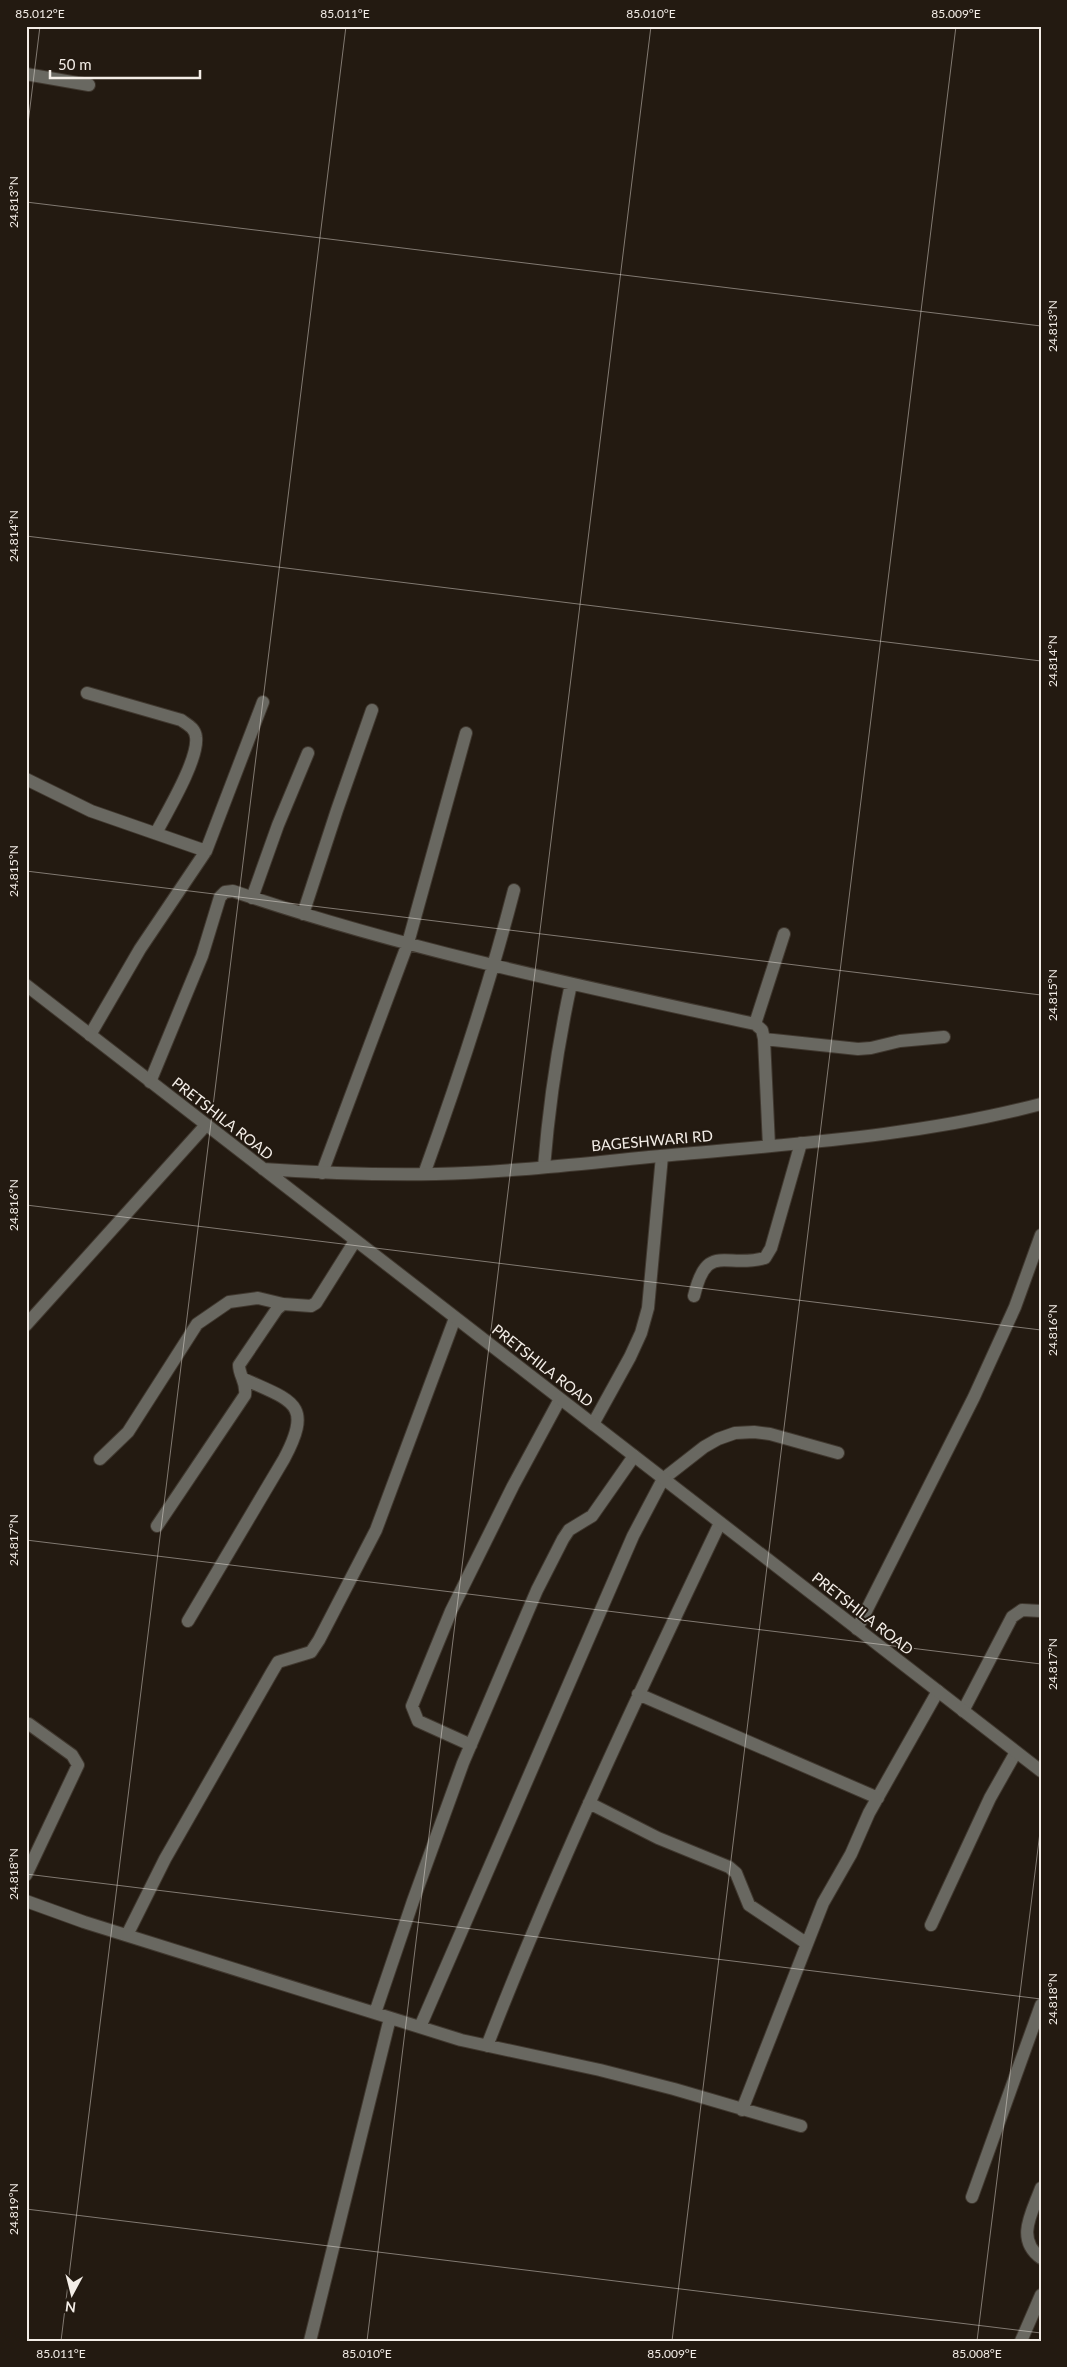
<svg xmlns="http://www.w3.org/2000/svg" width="1067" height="2367" viewBox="0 0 1067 2367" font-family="Lato,sans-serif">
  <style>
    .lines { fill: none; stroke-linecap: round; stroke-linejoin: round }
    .service-casing { stroke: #40382f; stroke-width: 14 }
    .minor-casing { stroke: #40382f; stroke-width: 14 }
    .tertiary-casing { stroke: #40382f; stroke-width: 14 }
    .service { stroke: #696861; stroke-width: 12 }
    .minor { stroke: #696861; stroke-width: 12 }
    .tertiary { stroke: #696861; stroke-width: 12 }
    .ticks { fill: none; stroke: #f3ede7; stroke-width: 1; stroke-opacity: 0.45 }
    .labels { text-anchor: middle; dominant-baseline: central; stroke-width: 4; stroke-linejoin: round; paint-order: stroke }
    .street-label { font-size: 15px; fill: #f3ede7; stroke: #231a11 }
    .neatline { fill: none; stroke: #f3ede7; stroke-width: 2 }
    .ticks-label { font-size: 12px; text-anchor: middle; fill: #f3ede7 }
  </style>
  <rect width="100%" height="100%" fill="#231a11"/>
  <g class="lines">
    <defs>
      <path id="service" d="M 26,74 L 89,85"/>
      <path id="minor" d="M 87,693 L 181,720 C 188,725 195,728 196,737 C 199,759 167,812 156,833
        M 26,779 L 91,811 L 206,851
        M 252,898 L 278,825 L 308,753
        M 303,914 L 337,810 L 372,710
        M 755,1024 L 784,934
        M 90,1035 L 140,949 L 206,851 L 263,702
        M 764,1039 L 858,1049 L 871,1048 L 900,1041 L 944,1037
        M 150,1082 L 202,956 L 220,897 L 225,892 L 233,891 C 403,949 580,986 755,1024 L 762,1030 L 764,1039 L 769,1146
        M 544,1167 C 549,1105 558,1044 571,984
        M 322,1173 L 408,943 L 466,733
        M 424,1174 C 458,1080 489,987 514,890
        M 694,1296 C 707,1241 725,1269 765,1258 L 771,1248 L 801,1143
        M 26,1325 L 206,1125
        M 593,1424 L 630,1357 L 641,1333 L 648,1308 L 662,1156
        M 100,1459 L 128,1432 L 197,1324 L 229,1302 L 258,1298 L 283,1304
        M 157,1526 L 245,1395 C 247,1382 239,1376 239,1365 L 277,1309 L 283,1304 L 311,1306 L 316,1303 L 355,1241
        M 188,1621 L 284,1459 C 314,1403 292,1401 244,1379
        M 857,1629 L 974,1397 L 1015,1307 L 1041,1235
        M 638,1694 L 878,1798
        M 963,1711 L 1012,1617 L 1022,1610 L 1041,1611
        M 471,1745 L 418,1721 L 412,1706 L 451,1611 L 513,1486 L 560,1399
        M 589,1803 L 658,1838 L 729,1867 L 736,1873 L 749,1905 L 806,1943
        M 26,1875 L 78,1765 L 72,1755 L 29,1724
        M 26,1901 L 84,1922 L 461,2040 L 600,2070 L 674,2089 L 801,2126
        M 931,1925 L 990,1798 L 1016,1752
        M 127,1935 L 165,1859 L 272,1672 L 278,1662 L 311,1652 L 319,1640 L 376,1530 L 455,1318
        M 375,2013 L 413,1901 L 463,1763 L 537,1590 L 563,1539 L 569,1530 L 592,1516 L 634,1456
        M 420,2027 L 633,1536 L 663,1479 L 704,1447 L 718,1439 L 735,1433 L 754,1432 L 770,1434 L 838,1453
        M 487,2046 C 556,1868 638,1695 720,1523
        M 742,2110 L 823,1903 L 851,1854 L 869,1813 L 938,1691
        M 1041,2188 C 1032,2213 1015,2239 1041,2258
        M 972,2197 L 1041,2005
        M 310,2341 L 390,2018
        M 1021,2341 L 1041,2295"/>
      <path id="tertiary" d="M 26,985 L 1041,1771
        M 263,1169 C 321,1173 378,1175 436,1174 C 519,1172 601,1161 683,1154 C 803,1143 924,1135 1041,1104"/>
    </defs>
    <!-- service casing -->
    <use href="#service" class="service-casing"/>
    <!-- minor casing -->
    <use href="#minor" class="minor-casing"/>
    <!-- tertiary casing -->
    <use href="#tertiary" class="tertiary-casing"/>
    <!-- service -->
    <use href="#service" class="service"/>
    <!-- minor -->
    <use href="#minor" class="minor"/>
    <!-- tertiary -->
    <use href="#tertiary" class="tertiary"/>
  </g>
  <!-- ticks -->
  <path class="ticks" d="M 26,140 L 40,26M 26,202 L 1041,326M 26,536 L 1041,661M 26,871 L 1041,995M 26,1205 L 1041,1330M 26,1540 L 1041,1664M 26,1874 L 1041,1999M 26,2209 L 1041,2333M 61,2341 L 346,26M 367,2341 L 651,26M 672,2341 L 956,26M 977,2341 L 1041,1824"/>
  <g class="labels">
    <!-- street labels -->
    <g class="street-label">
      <text transform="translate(223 1118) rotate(38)">PRETSHILA ROAD</text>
      <text transform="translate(652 1140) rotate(-5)">BAGESHWARI RD</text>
      <text transform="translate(543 1365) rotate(38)">PRETSHILA ROAD</text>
      <text transform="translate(863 1613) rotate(38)">PRETSHILA ROAD</text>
    </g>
  </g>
  <!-- border -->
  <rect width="1067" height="2367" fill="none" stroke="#231a11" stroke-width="55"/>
  <!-- north arrow -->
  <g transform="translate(72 2294) rotate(187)" stroke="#231a11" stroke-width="4" paint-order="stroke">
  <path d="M0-4L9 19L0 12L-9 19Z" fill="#f3ede7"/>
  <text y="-8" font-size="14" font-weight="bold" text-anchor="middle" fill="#f3ede7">N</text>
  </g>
  <!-- scale -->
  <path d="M50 70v8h150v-8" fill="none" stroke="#f3ede7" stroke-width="2.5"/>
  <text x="58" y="70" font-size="15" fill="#f3ede7" stroke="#231a11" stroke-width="4" paint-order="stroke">50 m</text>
  <rect x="28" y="28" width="1012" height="2312" class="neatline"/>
  <g class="ticks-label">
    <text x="40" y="18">85.012°E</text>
    <text x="345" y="18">85.011°E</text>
    <text x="651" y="18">85.010°E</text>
    <text x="956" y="18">85.009°E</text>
    <text transform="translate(14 202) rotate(-90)" y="4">24.813°N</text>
    <text transform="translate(1053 326) rotate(-90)" y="4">24.813°N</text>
    <text transform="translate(14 536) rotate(-90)" y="4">24.814°N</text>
    <text transform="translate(1053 661) rotate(-90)" y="4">24.814°N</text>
    <text transform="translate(14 871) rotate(-90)" y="4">24.815°N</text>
    <text transform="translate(1053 995) rotate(-90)" y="4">24.815°N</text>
    <text transform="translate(14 1205) rotate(-90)" y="4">24.816°N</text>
    <text transform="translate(1053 1330) rotate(-90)" y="4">24.816°N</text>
    <text transform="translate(14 1540) rotate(-90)" y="4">24.817°N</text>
    <text transform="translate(1053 1664) rotate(-90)" y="4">24.817°N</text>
    <text transform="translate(14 1874) rotate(-90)" y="4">24.818°N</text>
    <text transform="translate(1053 1999) rotate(-90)" y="4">24.818°N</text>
    <text transform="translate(14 2209) rotate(-90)" y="4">24.819°N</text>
    <text x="61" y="2358">85.011°E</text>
    <text x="367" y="2358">85.010°E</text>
    <text x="672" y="2358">85.009°E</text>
    <text x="977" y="2358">85.008°E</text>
  </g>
</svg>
